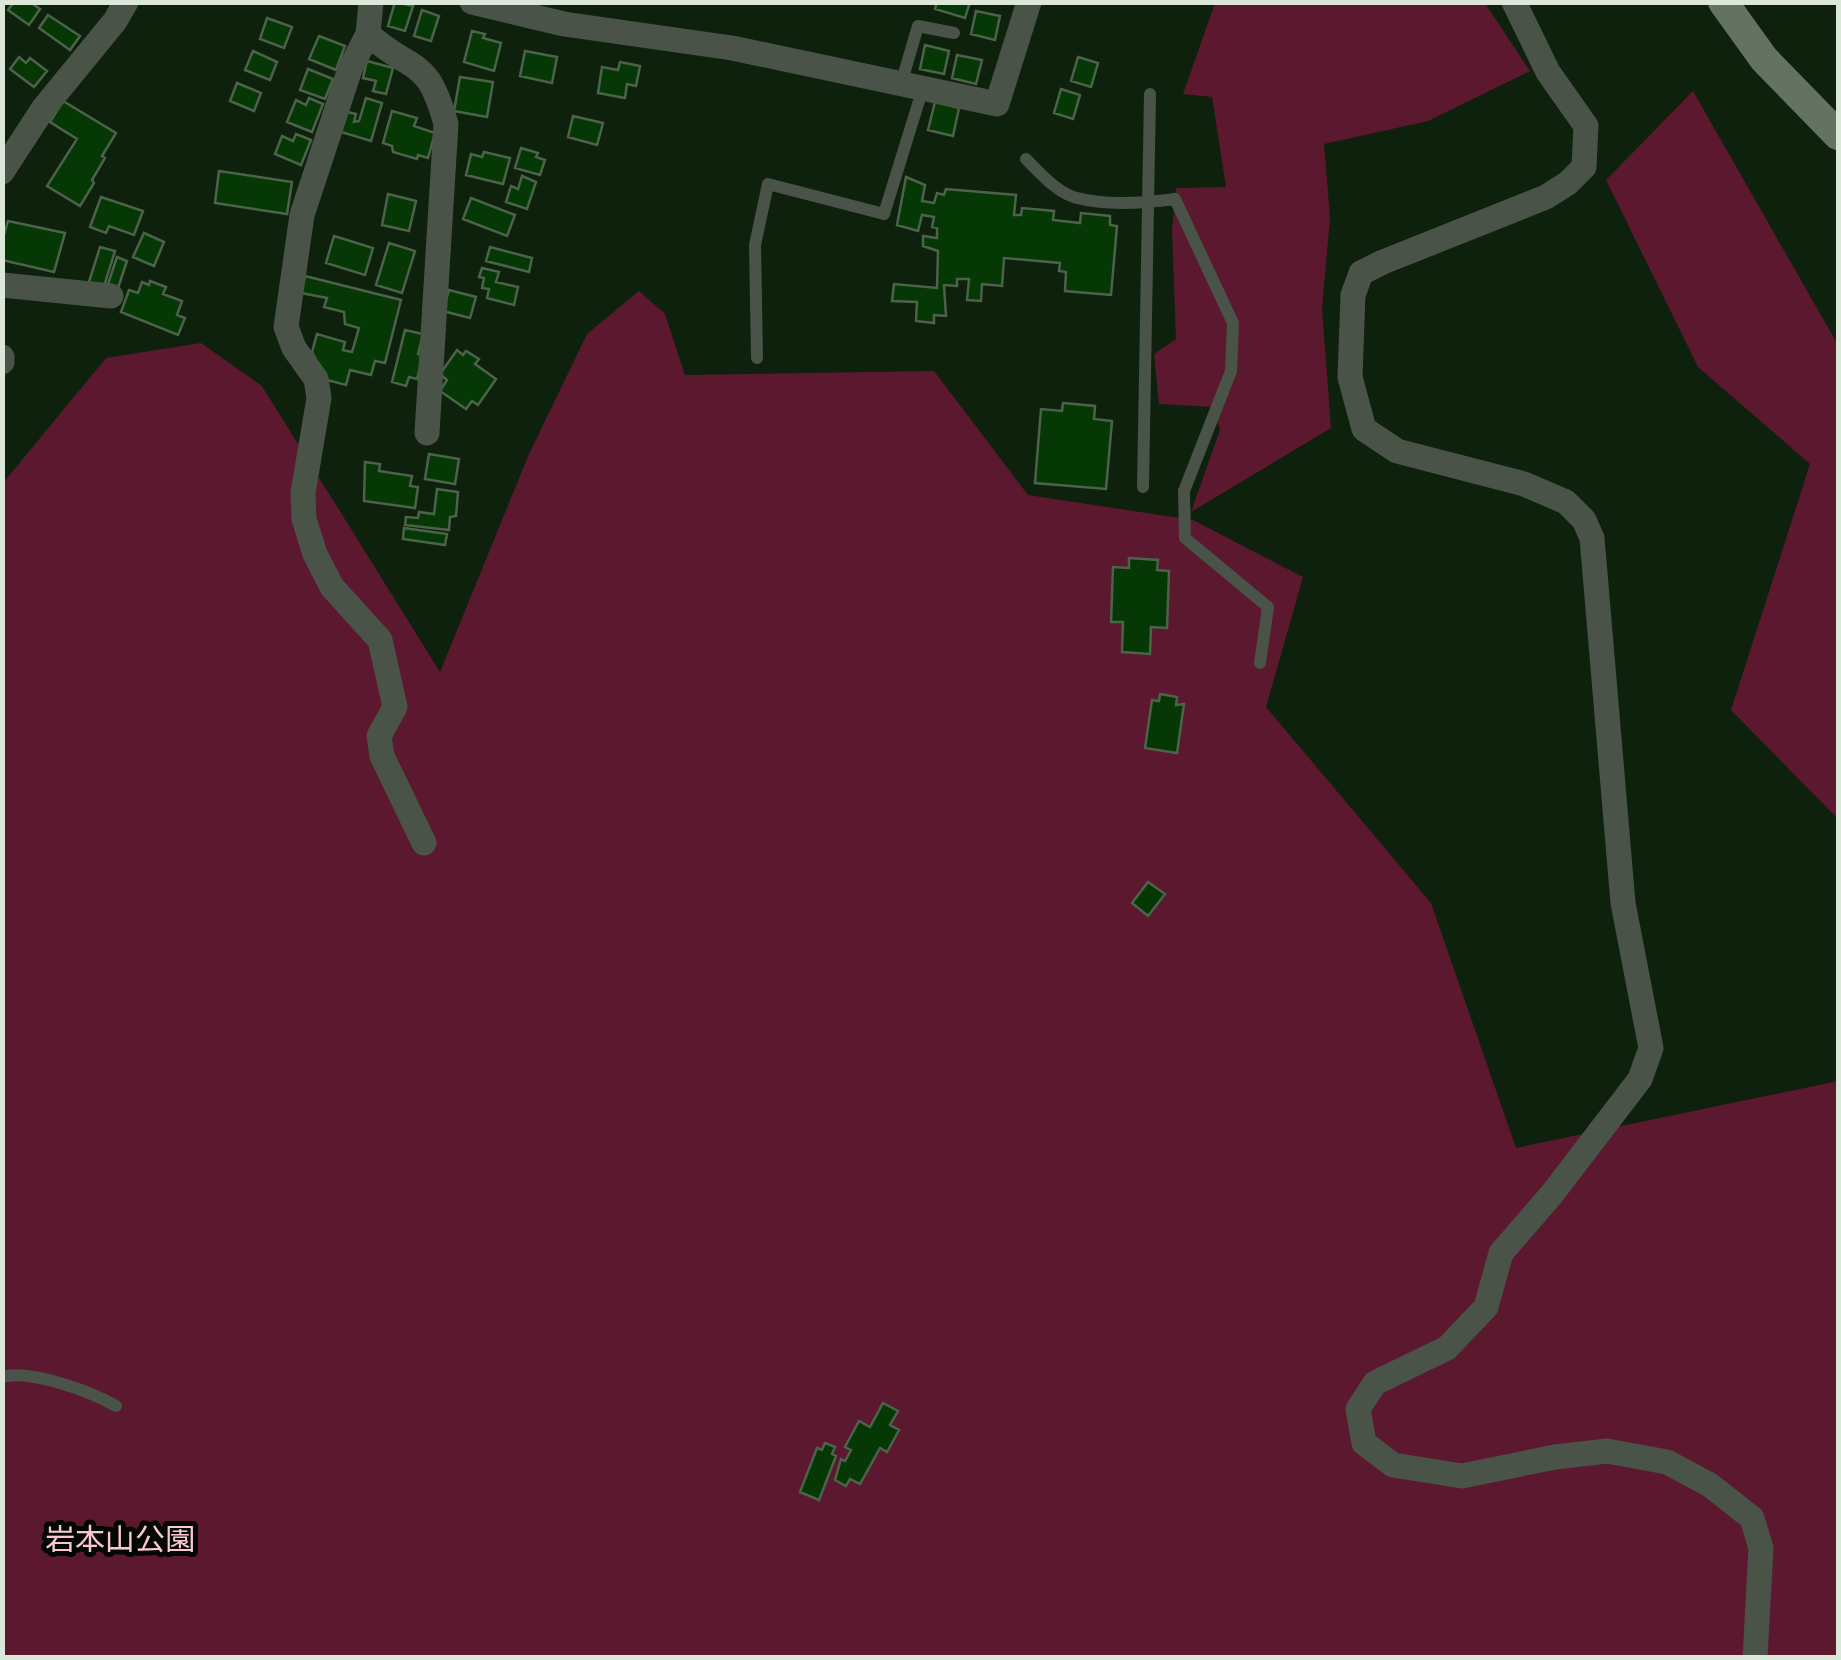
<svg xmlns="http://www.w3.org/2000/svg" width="1841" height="1660" viewBox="0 0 1841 1660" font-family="'Nunito Sans','Noto Sans JP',sans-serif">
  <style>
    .green { fill: #5b182f }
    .building { fill: #053805; stroke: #4c624a; stroke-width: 2.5 }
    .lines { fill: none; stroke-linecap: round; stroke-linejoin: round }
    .service { stroke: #495348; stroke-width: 12 }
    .minor { stroke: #495348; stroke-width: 25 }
    .secondary { stroke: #637261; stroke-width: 30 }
    .labels { text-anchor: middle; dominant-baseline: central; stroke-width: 10; stroke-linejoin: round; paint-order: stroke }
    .park-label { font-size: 30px; fill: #fac7d2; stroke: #030803 }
  </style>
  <rect width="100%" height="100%" fill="#0e210d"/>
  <!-- green -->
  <path class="green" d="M 1215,3 L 1485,3 L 1530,71 L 1428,121 L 1324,144 L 1330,217 L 1322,309 L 1331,428 L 1191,512 L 1220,430 L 1213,407 L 1159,404 L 1154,354 L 1176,339 L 1172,230 L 1176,188 L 1226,187 L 1212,97 L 1183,94 Z
    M 1693,91 L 1838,345 L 1838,819 L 1731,710 L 1810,464 L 1698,367 L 1606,180 Z
    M 639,291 L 665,314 L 685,375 L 934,371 L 1028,495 L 1193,520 L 1303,577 L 1266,707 L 1431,903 L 1516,1148 L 1838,1081 L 1838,1657 L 3,1658 L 3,483 L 106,358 L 201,343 L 262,386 L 440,672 L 529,454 L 587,334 Z"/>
  <!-- building -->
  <path class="building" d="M 14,2 L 30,2 L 40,9 L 29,25 L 8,10 Z
    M 395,2 L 413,6 L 405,31 L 388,26 Z
    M 937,2 L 970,2 L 965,18 L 935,9 Z
    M 422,10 L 439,16 L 431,41 L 414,36 Z
    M 976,11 L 1000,16 L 995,40 L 971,34 Z
    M 48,15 L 80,36 L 70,50 L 39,28 Z
    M 267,18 L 292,27 L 284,48 L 260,39 Z
    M 472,31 L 485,34 L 483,38 L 501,43 L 494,71 L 464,62 Z
    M 319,36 L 345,46 L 336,70 L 309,59 Z
    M 925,45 L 949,51 L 944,74 L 920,69 Z
    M 253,51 L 277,62 L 270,80 L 245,70 Z
    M 525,51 L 557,57 L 552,83 L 520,76 Z
    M 957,55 L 982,60 L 976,84 L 952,78 Z
    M 19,57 L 26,63 L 30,58 L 47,71 L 34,87 L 10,69 Z
    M 1078,57 L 1098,63 L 1091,87 L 1071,81 Z
    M 367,61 L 393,68 L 386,94 L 373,91 L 376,81 L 363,78 Z
    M 620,62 L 640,66 L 636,86 L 627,84 L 625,98 L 598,93 L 602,67 L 618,70 Z
    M 308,69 L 333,79 L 325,99 L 300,90 Z
    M 460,77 L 493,82 L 487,117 L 454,111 Z
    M 237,83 L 261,93 L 254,111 L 230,101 Z
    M 1061,89 L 1080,95 L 1073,119 L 1054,113 Z
    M 309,98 L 323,104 L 312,132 L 287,122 L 296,100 L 306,105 Z
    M 366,98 L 382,103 L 371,141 L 341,132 L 347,112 L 356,114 L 354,122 L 359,121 Z
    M 63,101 L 116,133 L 102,156 L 105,158 L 92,180 L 94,183 L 80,206 L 47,186 L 77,139 L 50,122 Z
    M 935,102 L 959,108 L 953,136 L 928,130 Z
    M 392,111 L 417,118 L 414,126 L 435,133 L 428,158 L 418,155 L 417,159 L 393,152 L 392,146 L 383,143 Z
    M 573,116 L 603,123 L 597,145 L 568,137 Z
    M 296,134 L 311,140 L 301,165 L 275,154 L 282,136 L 293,141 Z
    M 521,148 L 538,153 L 536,157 L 545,160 L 540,175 L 515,168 Z
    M 484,152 L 510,158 L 503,184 L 466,175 L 471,154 L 482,157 Z
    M 219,171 L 292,182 L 287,214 L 215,203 Z
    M 522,176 L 536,182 L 527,209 L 506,202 L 511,186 L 518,189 Z
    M 906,177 L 925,185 L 922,201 L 934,203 L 937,193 L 944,195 L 946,189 L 1016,195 L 1014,215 L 1021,215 L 1022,208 L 1054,211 L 1053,220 L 1080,223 L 1081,213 L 1110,216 L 1110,225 L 1117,226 L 1111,295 L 1065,291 L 1066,272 L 1059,271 L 1060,263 L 1004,258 L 1002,286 L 982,284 L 981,301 L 967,300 L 969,279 L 957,279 L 957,286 L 944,285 L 946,316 L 934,315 L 934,323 L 916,321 L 917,302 L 892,301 L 894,284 L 937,288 L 938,251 L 923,246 L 923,236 L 937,238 L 937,228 L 932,227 L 934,217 L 922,215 L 918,231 L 897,225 Z
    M 388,194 L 416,201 L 409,231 L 382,225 Z
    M 101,197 L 143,211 L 134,235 L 109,226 L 106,233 L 90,227 Z
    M 471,198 L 515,215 L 507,236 L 463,219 Z
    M 8,221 L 65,233 L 54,272 L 2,260 L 2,241 Z
    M 144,233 L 164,242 L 154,266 L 133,257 Z
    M 334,236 L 373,248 L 365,275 L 326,263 Z
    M 389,243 L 415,251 L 402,293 L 376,285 Z
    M 100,247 L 115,251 L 104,286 L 89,282 Z
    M 490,247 L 532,258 L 529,272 L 486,261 Z
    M 117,257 L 127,261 L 118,288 L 108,284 Z
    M 482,268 L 499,272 L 496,282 L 518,287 L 514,305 L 487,298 L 489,289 L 482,288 L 484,278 L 479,277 Z
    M 305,276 L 401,300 L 385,363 L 375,361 L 371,375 L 350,370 L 346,385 L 327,380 L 312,352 L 317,334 L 345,342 L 343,350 L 352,352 L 359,328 L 345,324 L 344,312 L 324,307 L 327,298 L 301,293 Z
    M 150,281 L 166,287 L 163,294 L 182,301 L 177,315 L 185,318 L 178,335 L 121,312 L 129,290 L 138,293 L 142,282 L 149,285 Z
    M 449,290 L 476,297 L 470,318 L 443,311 Z
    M 405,330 L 423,334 L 418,354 L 423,355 L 417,379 L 409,377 L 406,386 L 392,382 Z
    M 457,350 L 463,355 L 466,351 L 479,359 L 475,364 L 496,379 L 478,405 L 472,401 L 466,409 L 440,391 L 447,380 L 440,374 Z
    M 1063,403 L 1095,406 L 1094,419 L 1112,421 L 1106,489 L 1035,483 L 1041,409 L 1062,411 Z
    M 429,454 L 459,459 L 455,484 L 425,479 Z
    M 365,462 L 380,464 L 379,471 L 412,476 L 410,486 L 418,487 L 415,508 L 364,501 Z
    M 437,489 L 458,492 L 456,516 L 450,517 L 449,530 L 405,525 L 406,517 L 418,518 L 419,512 L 434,514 Z
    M 404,528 L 447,534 L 445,545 L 403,539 Z
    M 1129,558 L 1158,560 L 1157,570 L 1169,571 L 1167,628 L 1151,627 L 1150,654 L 1122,652 L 1123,622 L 1111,622 L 1113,567 L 1129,568 Z
    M 1160,694 L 1177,697 L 1176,705 L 1184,704 L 1177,753 L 1145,748 L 1152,700 L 1159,701 Z
    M 1148,882 L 1165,894 L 1148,916 L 1132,903 Z
    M 883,1403 L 898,1411 L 890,1425 L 899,1430 L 887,1452 L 880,1448 L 860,1484 L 850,1479 L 846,1486 L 835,1480 L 841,1459 L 845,1461 L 851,1450 L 845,1447 L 859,1421 L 870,1427 Z
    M 825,1443 L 835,1447 L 832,1454 L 836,1456 L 819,1500 L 800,1492 L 817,1448 L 822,1450 Z"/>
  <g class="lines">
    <!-- service -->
    <path class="service" d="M 901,84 L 918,26 L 954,33
      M 1026,159 C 1040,173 1057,193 1077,198 C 1107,206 1145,203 1175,199 L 1233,323 L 1231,371 L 1184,491 L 1185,538 L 1268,607 L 1260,663
      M 757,358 L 755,245 L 768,184 L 884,214 L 923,88
      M 1143,487 L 1150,94
      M 2,1377 C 30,1369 92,1392 116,1406"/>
    <!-- minor -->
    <path class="minor" d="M 371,2 L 368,34 C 414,75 427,55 446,124 L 427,433
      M 472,2 L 564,24 L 732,48 L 997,104 L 1029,2
      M 1514,2 L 1548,72 L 1586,126 L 1584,167 L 1568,183 L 1546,197 L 1383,262 L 1361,273 L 1353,295 L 1350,377 L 1364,429 L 1397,451 L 1524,484 L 1566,502 L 1584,520 L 1592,538 L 1623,903 L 1651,1048 L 1640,1079 L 1552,1194 L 1501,1253 L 1486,1307 L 1447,1348 L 1375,1383 L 1358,1409 L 1364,1443 L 1393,1465 L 1462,1476 L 1555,1457 L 1607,1451 L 1667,1462 L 1710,1485 L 1752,1518 L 1761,1548 L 1755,1658
      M 368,34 L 350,69 L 302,215 L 286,327 L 294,348 L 316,379 L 319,398 L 303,493 L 304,519 L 315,554 L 332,587 L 380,640 L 395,707 L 379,736 L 382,756 L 424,843
      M 2,172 L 43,109 L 115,21 L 126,2
      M 2,285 L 111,296
      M 2,357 L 2,362"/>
    <!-- secondary -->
    <path class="secondary" d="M 1723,2 L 1764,59 L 1838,135"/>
  </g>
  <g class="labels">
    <!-- park labels -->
    <g class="park-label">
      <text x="120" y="1540">岩本山公園</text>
    </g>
  </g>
  <!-- border -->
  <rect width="1841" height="1660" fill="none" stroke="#dbe7d9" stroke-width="10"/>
</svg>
